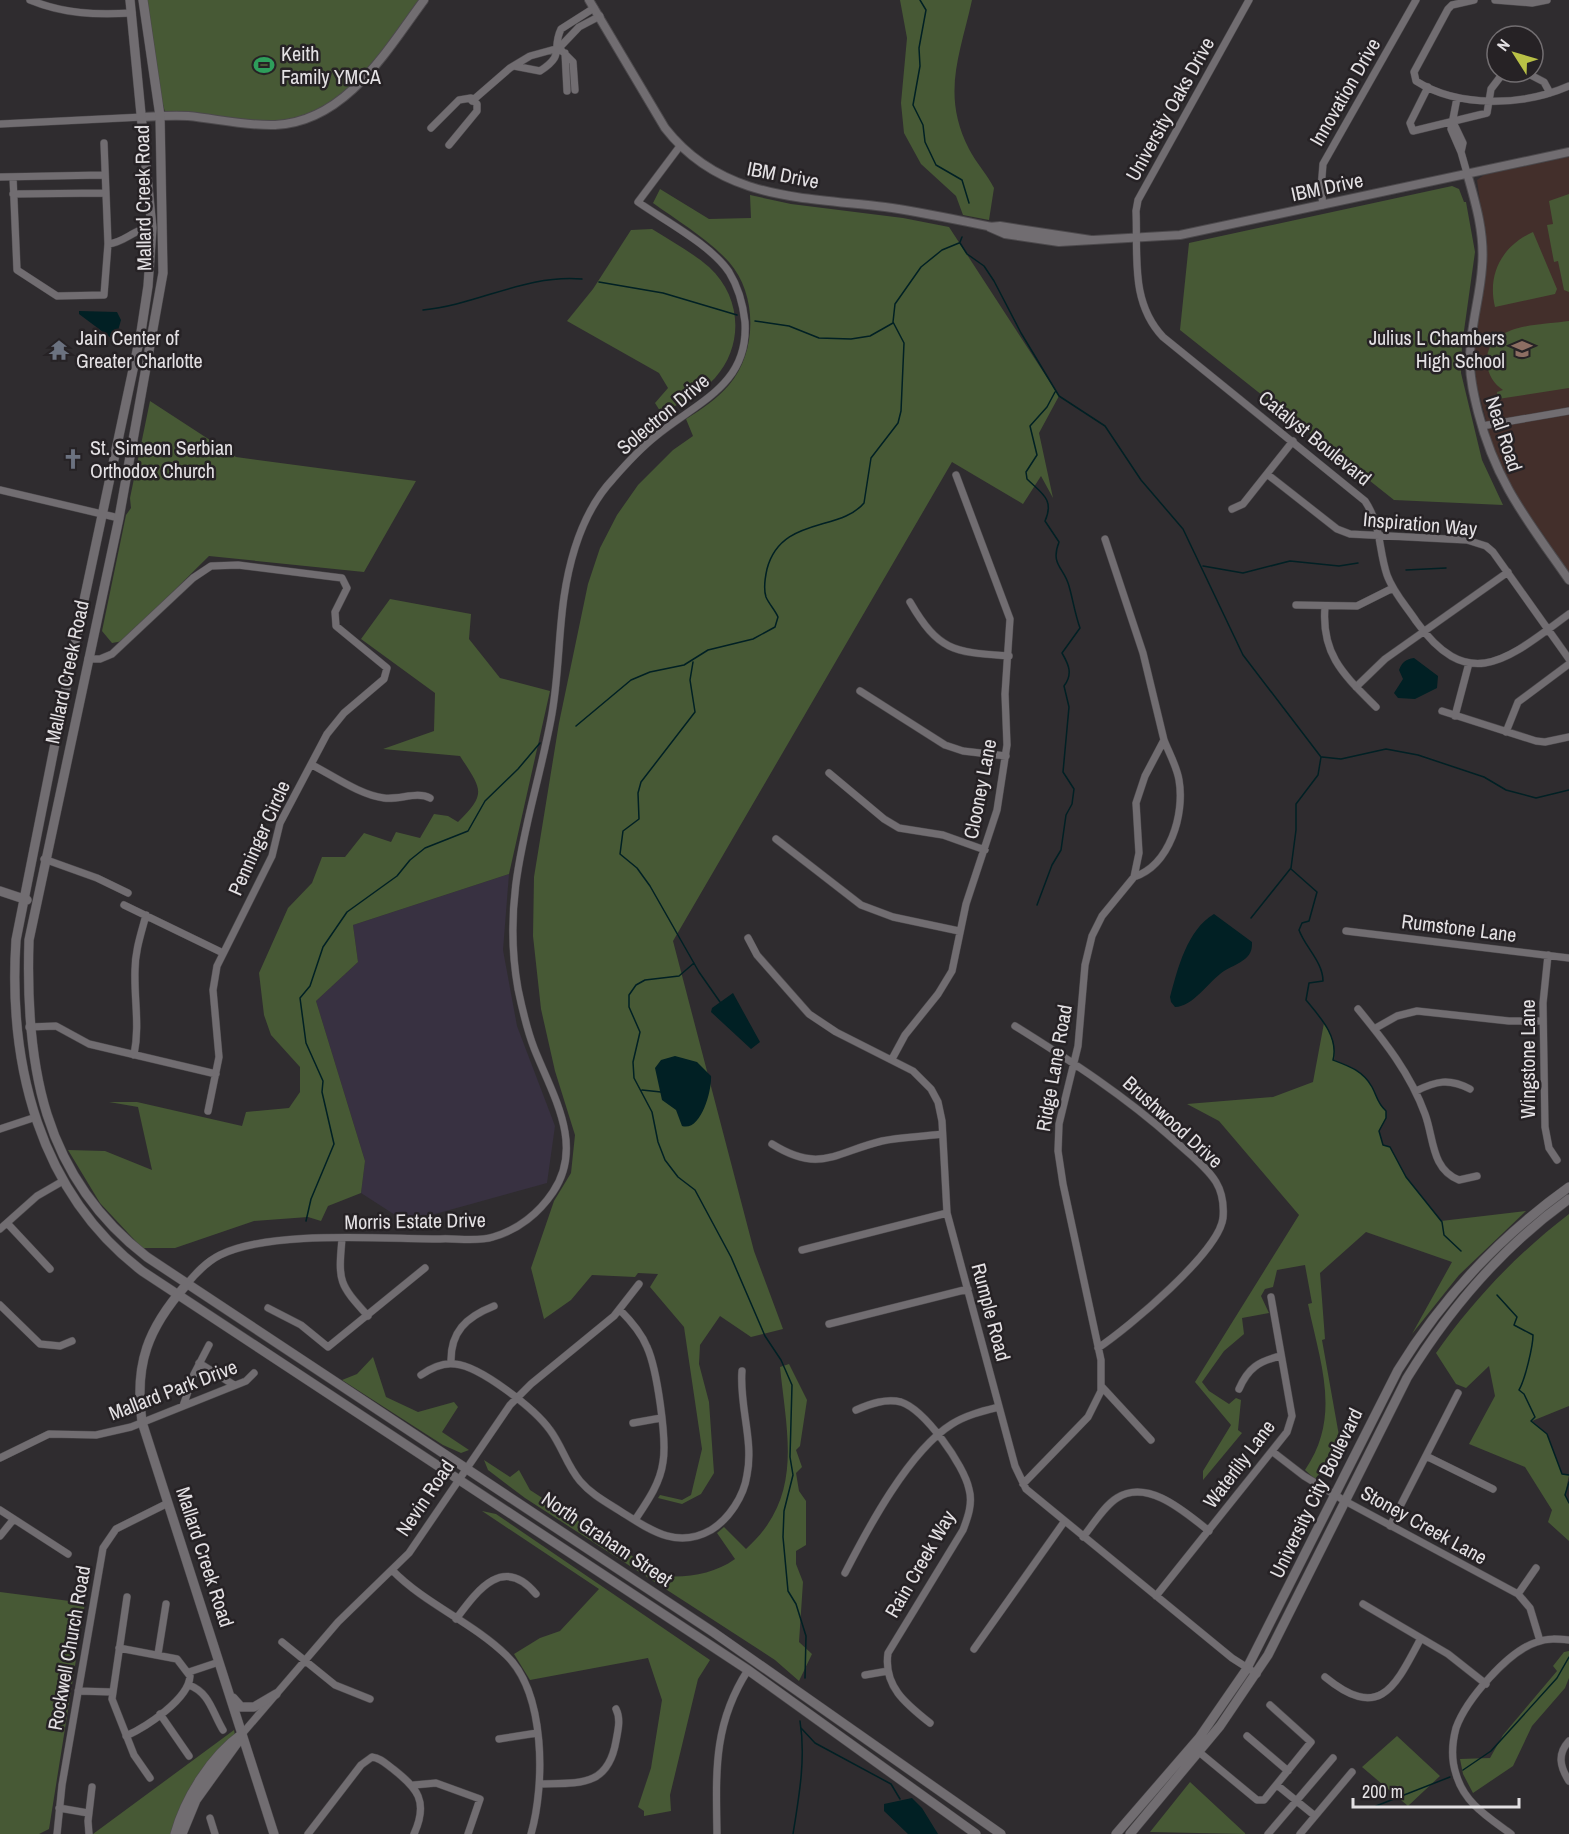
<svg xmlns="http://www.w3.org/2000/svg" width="1569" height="1834" viewBox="0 0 1569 1834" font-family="'Archivo Narrow',sans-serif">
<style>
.industrial{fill:#383141}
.education{fill:#432f2b}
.green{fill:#475935}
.water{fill:#012024}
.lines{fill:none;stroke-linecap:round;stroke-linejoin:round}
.stream{stroke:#012024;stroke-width:1.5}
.minor-casing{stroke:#4c494c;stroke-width:8}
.tertiary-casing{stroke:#4c494c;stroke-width:10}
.secondary-casing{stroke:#4c494c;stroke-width:10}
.minor{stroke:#716d71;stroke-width:7}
.tertiary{stroke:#716d71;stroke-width:8}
.secondary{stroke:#716d71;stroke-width:9}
.labels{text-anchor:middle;stroke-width:5;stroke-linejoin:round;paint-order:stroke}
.poi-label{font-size:20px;fill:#e4e1e4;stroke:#262225;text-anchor:start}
.street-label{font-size:20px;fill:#e4e1e4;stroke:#262225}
</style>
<rect width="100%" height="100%" fill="#2f2c2f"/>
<path class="industrial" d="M509,874L503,950L517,1026L555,1126L547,1183L406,1222L361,1193L365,1161L316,1001L358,962L353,925Z"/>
<path class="education" d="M1569,157V572L1513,491L1495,455L1476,382L1474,354L1487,252L1477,180L1484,175Z"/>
<path class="green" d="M147,0H421C382,51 345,116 275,122C245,124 196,115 165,112L158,86Z
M900,0H972C960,55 941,94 969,149C976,163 987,174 994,188L989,220L963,215L956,196L921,164L904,133L901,103L907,38Z
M1452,186L1459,189L1464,202H1466L1475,252L1462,345L1461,373L1482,460L1503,505L1394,500L1180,330L1189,243Z
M660,189L709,219L751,218L750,195L791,204L903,218L949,227L1059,396L1039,433L1053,498L1041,476L1023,504L952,462L673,941L754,1251L783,1329L751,1337L720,1316L700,1345L699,1364L709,1402L714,1473L701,1494L682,1504L658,1498L660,1495L682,1500L691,1495L702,1449L684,1327L650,1287L658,1274L638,1273L635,1277L592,1275L571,1300L544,1319L531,1268L554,1201L571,1173L575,1135L555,1071L541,1009L533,936L534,877L559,723L588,584L600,548L617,515L638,485L673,450L693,436L686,419C702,409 717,399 729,385C757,352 758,295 729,262C708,239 678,221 653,203Z
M1569,194V292L1564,290L1558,261L1554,262L1547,225L1553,224L1549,201Z
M652,229C671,241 693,253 709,267C742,297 744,346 715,378C701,393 679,403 662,414L655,403L668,388L659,373L567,321L593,289L631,230Z
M1533,232L1557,289L1555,294L1495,307C1487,274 1502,246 1533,232Z
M1569,321V388L1498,399L1497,392L1503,390C1494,384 1488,375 1487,363C1485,323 1542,325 1569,321Z
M150,401L236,457L416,481L364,572L209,556L123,641L112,643L102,631L126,515L131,508L130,498Z
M390,599L471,614L469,639L500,678L550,691L509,874L353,925L358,962L316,1001L365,1161L361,1193L328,1206L321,1221L308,1217L254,1221L175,1248H142L100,1203L68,1150L105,1151L152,1170L138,1107L109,1102H137L242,1126L246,1112L289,1108L300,1092V1067L271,1035L264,1015L259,973L288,908L312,883L322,857H345L364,833L391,842L396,832L420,838L434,814L448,816L458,822C488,793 481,789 460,756L383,749L434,731L435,693L361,639Z
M1324,1023C1331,1033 1336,1048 1334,1060C1349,1066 1363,1071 1372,1087C1377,1096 1377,1103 1386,1111V1118L1379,1131L1383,1145L1390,1147L1406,1177L1441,1221L1526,1211L1459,1275L1412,1334L1452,1262L1366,1232L1320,1273L1325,1339L1322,1340L1341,1447L1315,1479L1305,1470C1342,1416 1320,1363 1308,1304L1312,1303L1305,1265L1277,1270L1273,1287L1265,1289L1261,1296L1269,1313L1242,1318L1244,1334L1224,1351L1202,1382L1209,1391L1229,1404L1236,1398L1241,1400L1238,1430L1242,1433L1203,1480V1471L1231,1425L1195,1382L1299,1215L1219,1121L1187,1104L1273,1097L1313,1082Z
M1569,1214V1406L1532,1421L1547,1434L1562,1474L1569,1475L1565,1495L1569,1503V1541L1548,1522L1552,1510L1525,1467L1469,1444L1495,1396L1489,1366L1466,1388L1456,1384L1436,1353C1474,1299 1517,1254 1569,1214Z
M373,1357L386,1397L418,1412L454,1402L458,1407L442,1432L469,1450L461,1453L443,1445L342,1380L357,1374Z
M789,1364L807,1400L800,1446L796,1450L802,1467L796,1473L799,1491L806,1501V1545L796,1551V1564L803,1582L799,1642L812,1654L799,1681L775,1660L525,1498L488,1470L484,1460L510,1477L519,1470L530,1490L663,1576C688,1578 714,1574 735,1559L717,1533L724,1527L746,1549C804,1497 787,1436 780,1367Z
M482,1511L496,1514L710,1660L698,1679L670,1795L671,1811L644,1816V1811L638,1807L651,1768L662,1700L648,1658L530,1680L514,1654L540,1638L560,1631L599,1589Z
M0,1592L85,1603L49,1829L39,1834H0Z
M1569,1651V1678L1565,1688L1532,1726L1513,1766L1473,1793L1463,1774L1460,1759L1490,1758L1503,1735L1557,1671L1553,1666L1564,1652Z
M234,1730L235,1735L171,1834H93Z
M1397,1736L1440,1776L1408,1806L1362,1767Z
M1190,1782L1246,1834L1150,1832Z"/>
<path class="water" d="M79,311L117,312L121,320L115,341L79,314Z
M1414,658L1438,676L1437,688L1415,699L1398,698L1394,693L1403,679L1399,670C1402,662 1406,659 1414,658Z
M1214,914L1252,942C1252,947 1252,951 1248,956C1242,963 1232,966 1224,971C1209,981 1193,1007 1175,1007L1171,1002L1170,997C1178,968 1187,930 1214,914Z
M733,993L760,1042L751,1049L711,1012L712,1008Z
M675,1056L697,1062L711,1076C712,1090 701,1132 682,1126L676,1110L662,1100L655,1068L661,1060Z
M912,1798L922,1808L938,1834H908L884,1811V1804Z"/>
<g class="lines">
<path class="stream" d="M920,0L926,10L919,48L920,66L913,105L923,125L925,142L936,165L962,180L969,203
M960,242L962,237
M960,243L967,254L984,266L994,281L1021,333L1059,396L1105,426L1141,480L1183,529L1243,655L1321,757L1318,775L1296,804V830L1291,868L1251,918
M599,282L663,293L737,315
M423,310C477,305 526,274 582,279
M755,321L789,326L819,338L851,339L870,336L893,323
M1203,566L1243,573L1290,561L1339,566L1358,563
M1406,570L1446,568
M693,662L690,680L695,712L641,782L638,793L639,819L623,831L620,854L637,868L650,886L699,972L720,1002
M576,726L631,680L650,672L684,665L708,650L753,639L775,627L778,617C775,610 769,604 766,597C763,588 765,578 767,569C781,516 840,532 864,503L871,458L898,423L901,411L904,343L893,322L895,304L921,267L942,250L959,243
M1322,757L1341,759L1386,749L1418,755L1484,777L1506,790L1536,798L1569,790
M1291,869L1317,892L1309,921L1302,923L1299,930C1305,947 1323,962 1323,981L1309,983L1306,1000C1320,1017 1339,1037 1333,1060C1349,1066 1363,1071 1372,1087C1377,1096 1377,1103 1386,1111V1118L1379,1131L1383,1145L1390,1147L1406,1177L1442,1222L1444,1235L1461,1251
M1037,905L1052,865L1061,850L1066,815L1072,804L1074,789L1063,772L1069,707L1064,686C1073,674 1069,665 1062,653L1080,628C1075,614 1073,600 1069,586C1064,567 1050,565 1059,542L1045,521C1055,499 1041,493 1027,479L1026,472L1037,455L1030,426L1047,407L1055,392
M694,963L679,976L645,980L636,985L629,995V1007L640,1032L633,1062L634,1078L652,1112L658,1142L665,1160L678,1177L695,1190L731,1257L765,1336L781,1360L792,1385L790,1457L793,1475L784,1511L783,1537L788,1591L796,1604L806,1636L805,1678
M642,1090L661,1092
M306,1221L311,1199L334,1144L322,1092L323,1081L306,1043L300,998L310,986L323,947L347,912L397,876L410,860L425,848L468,831L485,801L518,769L540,743
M1497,1295L1517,1317L1514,1325L1533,1335C1533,1346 1525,1380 1519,1390L1524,1394L1535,1417L1531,1421L1547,1434L1562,1474L1569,1475
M1569,1482L1565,1495L1569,1503
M801,1728L815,1743L891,1784L900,1799
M1463,1770L1491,1751L1557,1678L1569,1657
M1376,1806L1450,1777
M793,1834C799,1797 806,1758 800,1721"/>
<g class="minor-casing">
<path id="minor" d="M30,0C64,14 96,15 132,13
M1249,0L1138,200L1136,211C1138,256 1130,302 1163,337L1365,501C1382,527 1378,548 1387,575C1393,592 1406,606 1416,621C1470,697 1511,656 1569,614
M1474,0L1452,5L1448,9L1414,72L1416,81C1458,108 1524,106 1569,86
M1495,0L1532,3L1547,0
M559,48L573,62L575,90
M565,53L567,91
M514,66L540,71C566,54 551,50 561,29L594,8
M1525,72L1544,82L1550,93
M1428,87L1410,123L1413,131L1487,113L1491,89L1504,72
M472,101L510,68L530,56L559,48L579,27L600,16
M1453,122L1463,143L1461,152L1451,129L1457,98
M0,124L143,117
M431,128L459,100L471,98L477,104V111L449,145
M1461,152L1467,173
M0,177L103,175
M13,177L17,270L57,296L104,295L108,244L104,143
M13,194L105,193
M1323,205L1321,189L1323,164L1416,0
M108,244C125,243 134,228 152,228
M1482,426L1569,411
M1267,474L1337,529L1350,534L1467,540L1486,546L1493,552L1569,659
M0,490L119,518
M1232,509L1243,504L1293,441
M1105,539L1143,653L1164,740
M910,602C939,652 954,652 1009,656
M1296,605L1357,606L1393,588
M1325,607C1321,655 1344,675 1376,707
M88,659H100L112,654L193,578L211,566L238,565L342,578L347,588L335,612L336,626L387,668L384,679L344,713L327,734L280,823L272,856L217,966L213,990L219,1057L208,1111
M1356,687L1385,659L1508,572
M860,691L945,745L963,751L1006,756
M1442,711L1536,741L1545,742L1569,737
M1455,716L1469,663
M1506,732L1518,702L1569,664
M312,765C334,776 360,795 384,798C400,800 417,791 430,798
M829,773L884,819L899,828L943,835L985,850
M776,839L861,905L893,917L959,931
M44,859L97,878L128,893
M124,905L223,953
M1346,931L1569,958
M748,938L757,955L809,1014L836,1032L913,1071L931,1089L938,1102L942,1121L947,1213L1015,1466L1026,1489L1232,1658L1257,1674
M1548,955L1543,1003L1545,1127L1549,1148L1557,1160
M1358,1009C1385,1042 1410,1073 1425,1114C1434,1138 1431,1169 1459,1180L1477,1176
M1015,1026C1071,1061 1125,1096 1174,1140C1188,1153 1206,1166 1216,1182C1222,1192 1224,1206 1223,1218C1219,1252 1128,1328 1098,1348
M29,1027L56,1026L89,1044L216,1074
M1374,1029L1397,1016L1417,1011L1509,1021H1543
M134,1055C140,1025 134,1000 135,970C135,951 141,934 146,915
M892,1059L905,1035L938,994L952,971L966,904L997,810L1007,745L1005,694L1010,619L956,475
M1416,1091C1436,1081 1449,1078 1470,1089
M0,1129L36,1117
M772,1144C820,1174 836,1152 882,1141C901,1137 921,1137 941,1134
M7,1223L50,1269
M0,1229L37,1196L63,1181
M342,1239C338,1282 339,1284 368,1316
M802,1250L947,1213
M186,1285C196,1273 206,1262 220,1255C271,1230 381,1239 440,1239C456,1238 478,1242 493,1237C518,1230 539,1213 553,1192C585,1145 552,1094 534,1048C527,1030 522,1008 518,989C500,889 533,814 551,719C559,678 558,638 564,597C570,556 584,510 613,479C626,464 641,448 656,436C697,402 749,385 745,322C743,304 739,288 729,272C711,245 665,221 638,202L680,146
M0,1305L40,1344L60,1346L72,1341
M268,1308L301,1325L328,1347L425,1268
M620,1310C631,1321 641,1332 647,1347C657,1369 667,1439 663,1462C660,1484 647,1502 635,1520
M829,1324L968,1289
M199,1363L234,1385
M451,1363C450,1332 466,1317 494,1306
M421,1375C431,1368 442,1362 455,1364C480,1366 535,1409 550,1430C562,1446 567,1466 580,1481C591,1494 606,1502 620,1511C649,1529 676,1550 711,1530C729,1519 744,1496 747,1475C754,1441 739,1405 742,1371
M1102,1387L1151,1440
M1239,1389C1248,1368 1259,1361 1281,1356
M183,1406L194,1374L209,1345
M856,1410C870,1404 886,1398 901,1402C925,1410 964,1465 969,1489C973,1503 968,1517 963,1530L888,1653C883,1686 906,1704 930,1723
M633,1423L661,1418
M1273,1452L1304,1476L1345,1501L1518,1594L1530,1608L1540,1641
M1426,1456L1493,1489
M0,1458L49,1434L96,1435L131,1427L246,1381L254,1373
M1023,1484L1088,1417L1101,1391V1360L1063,1184L1058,1151L1059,1124L1078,1046L1085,965L1092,936L1102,916L1134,877L1139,853L1136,803L1145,776L1164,740C1169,753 1177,767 1179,780C1185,814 1170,865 1134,877
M0,1510L68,1554
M1390,1526L1458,1393
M0,1536L13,1520
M1083,1537C1093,1525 1104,1506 1117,1498C1148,1478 1186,1513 1209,1531
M392,1570C425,1604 472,1622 506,1655C546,1693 545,1785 531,1834
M845,1573C868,1528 909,1451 952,1424C966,1415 983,1411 999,1407
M1518,1594L1536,1568
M1156,1596L1287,1432L1292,1416L1271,1297
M127,1597L112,1699L134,1755L150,1778
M1363,1604L1448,1654L1486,1684
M456,1619C477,1591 503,1554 536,1594
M282,1642L335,1685L370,1699
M119,1648L177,1659L190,1676C189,1699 146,1727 126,1736
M974,1649L1064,1522
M158,1654L166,1604
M189,1672L219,1662
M865,1675L888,1671
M1325,1677C1380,1722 1395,1687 1421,1638
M189,1685C210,1693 212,1712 223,1730
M78,1691L112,1692
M160,1714L189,1756
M242,1734L338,1622L409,1553L510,1405L531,1384L614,1316L639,1284
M1247,1736L1288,1771
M499,1739L537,1733
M1569,1741C1557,1754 1560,1767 1569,1781
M1199,1752L1257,1800H1264L1311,1742L1270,1705
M541,1784C580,1783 608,1787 616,1741C618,1730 621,1719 616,1709
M414,1785L436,1783L480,1799L468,1834
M1277,1785L1315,1816
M59,1808L88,1813
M210,1818L215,1834
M57,1834L62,1785L103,1548L116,1529L168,1503
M89,1834L88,1821L92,1787
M308,1834L361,1765L372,1757C381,1758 386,1764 393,1769C417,1788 429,1801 414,1834
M717,1834C716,1772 713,1724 748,1670
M1268,1834L1333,1758
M1300,1834L1352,1772
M1511,1834C1488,1817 1464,1803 1456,1774C1451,1759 1452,1743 1456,1728C1466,1700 1508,1651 1537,1642C1547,1638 1558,1639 1569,1640"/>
</g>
<g class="tertiary-casing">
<path id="tertiary" d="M589,0L665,128C721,200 802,197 885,207C921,212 957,220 993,227
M143,117C158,116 173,115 188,116C217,119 246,126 275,125C346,122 387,50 424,0
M1467,173C1476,204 1485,235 1482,267C1480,299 1469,330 1470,363C1470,380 1474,396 1478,412C1496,483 1528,521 1569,580
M1091,240L1000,226L989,227L1005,234L1059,242L1180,235L1569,152"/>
</g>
<g class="secondary-casing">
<path id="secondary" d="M130,0L152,228L148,286L141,332L76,638L16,940C8,1064 39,1192 142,1271L748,1670L976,1834
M143,0L160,116L163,273L119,518L29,940C25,1064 42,1176 147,1257L713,1632L1001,1834
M0,891L27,900
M186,1285C148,1328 134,1364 142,1422L274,1834
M233,1698L241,1707H254L276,1694
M175,1834C185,1798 211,1756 242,1734
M182,1834L196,1800L240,1739
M1116,1834L1199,1738L1246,1670L1398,1370C1443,1297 1499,1237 1569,1187
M1130,1834L1220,1726L1268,1655L1407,1378C1450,1308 1502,1247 1569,1199"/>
</g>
<use href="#minor" class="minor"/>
<use href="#tertiary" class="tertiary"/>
<use href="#secondary" class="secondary"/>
</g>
<defs>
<g id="stadium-bare" transform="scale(1.62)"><path d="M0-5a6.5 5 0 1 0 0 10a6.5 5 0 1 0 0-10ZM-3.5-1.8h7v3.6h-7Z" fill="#2e9e5b" stroke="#262225" stroke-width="2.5" paint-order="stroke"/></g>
<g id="school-bare" transform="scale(1.62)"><path d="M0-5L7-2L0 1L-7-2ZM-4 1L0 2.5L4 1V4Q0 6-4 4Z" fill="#8d6e63" stroke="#262225" stroke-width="2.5" paint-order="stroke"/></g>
<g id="temple-bare" transform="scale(1.62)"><path d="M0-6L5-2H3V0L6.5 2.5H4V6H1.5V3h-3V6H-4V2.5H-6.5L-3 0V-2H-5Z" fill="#6b7280" stroke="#262225" stroke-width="2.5" paint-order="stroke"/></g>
<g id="church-bare" transform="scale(1.62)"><path d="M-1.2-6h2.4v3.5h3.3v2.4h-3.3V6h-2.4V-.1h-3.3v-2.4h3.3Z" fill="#6b7280" stroke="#262225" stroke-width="2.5" paint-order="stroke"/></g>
</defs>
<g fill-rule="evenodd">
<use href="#stadium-bare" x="264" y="65"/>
<use href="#school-bare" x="1522" y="349"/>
<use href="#temple-bare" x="59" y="350"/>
<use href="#church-bare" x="73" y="459"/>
</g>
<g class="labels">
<g class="poi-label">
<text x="281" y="61">Keith<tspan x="281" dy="23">Family YMCA</tspan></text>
<text x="76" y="345">Jain Center of<tspan x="76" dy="23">Greater Charlotte</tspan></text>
<text x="1505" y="345" text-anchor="end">Julius L Chambers<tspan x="1505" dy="23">High School</tspan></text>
<text x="90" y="455">St. Simeon Serbian<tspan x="90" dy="23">Orthodox Church</tspan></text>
</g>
<g class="street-label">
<text transform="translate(1345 92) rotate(-60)" y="7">Innovation Drive</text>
<text transform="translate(1170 109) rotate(-61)" y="7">University Oaks Drive</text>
<text transform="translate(783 175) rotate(11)" y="7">IBM Drive</text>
<text transform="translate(1327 187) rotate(-12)" y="7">IBM Drive</text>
<text transform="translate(143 198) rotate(-91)" y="7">Mallard Creek Road</text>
<text transform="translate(663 414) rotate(-40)" y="7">Solectron Drive</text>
<text transform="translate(1504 434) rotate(72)" y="7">Neal Road</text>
<text transform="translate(1315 438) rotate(39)" y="7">Catalyst Boulevard</text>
<text transform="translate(1420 524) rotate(5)" y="7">Inspiration Way</text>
<text transform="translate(67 672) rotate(-78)" y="7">Mallard Creek Road</text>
<text transform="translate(980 789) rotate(-79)" y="7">Clooney Lane</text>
<text transform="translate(259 838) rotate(-66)" y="7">Penninger Circle</text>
<text transform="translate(1459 928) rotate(7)" y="7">Rumstone Lane</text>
<text transform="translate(1528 1059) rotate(-90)" y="7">Wingstone Lane</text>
<text transform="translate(1054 1068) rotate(-80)" y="7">Ridge Lane Road</text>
<text transform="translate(1173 1122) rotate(42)" y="7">Brushwood Drive</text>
<text transform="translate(415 1221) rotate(-1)" y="7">Morris Estate Drive</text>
<text transform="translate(991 1312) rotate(75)" y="7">Rumple Road</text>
<text transform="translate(173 1390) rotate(-21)" y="7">Mallard Park Drive</text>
<text transform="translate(1239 1464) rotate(-53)" y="7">Waterlily Lane</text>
<text transform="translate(1316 1493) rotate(-64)" y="7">University City Boulevard</text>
<text transform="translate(425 1498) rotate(-56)" y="7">Nevin Road</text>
<text transform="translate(1424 1525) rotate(29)" y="7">Stoney Creek Lane</text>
<text transform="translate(607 1539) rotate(34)" y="7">North Graham Street</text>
<text transform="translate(205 1557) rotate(72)" y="7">Mallard Creek Road</text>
<text transform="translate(920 1564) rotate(-60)" y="7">Rain Creek Way</text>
<text transform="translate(69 1648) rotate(-80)" y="7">Rockwell Church Road</text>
</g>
</g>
<g transform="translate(1515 54) rotate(307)"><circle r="28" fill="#262225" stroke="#726e71" stroke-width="1.5"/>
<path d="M0-4.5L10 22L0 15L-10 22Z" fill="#b9c146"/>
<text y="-9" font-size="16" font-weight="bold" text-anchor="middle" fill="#e4e1e4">N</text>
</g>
<path d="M1353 1798v9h166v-9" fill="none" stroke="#e4e1e4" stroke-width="3"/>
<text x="1362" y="1798" font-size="18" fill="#e4e1e4" stroke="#262225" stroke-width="4.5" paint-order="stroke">200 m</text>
</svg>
